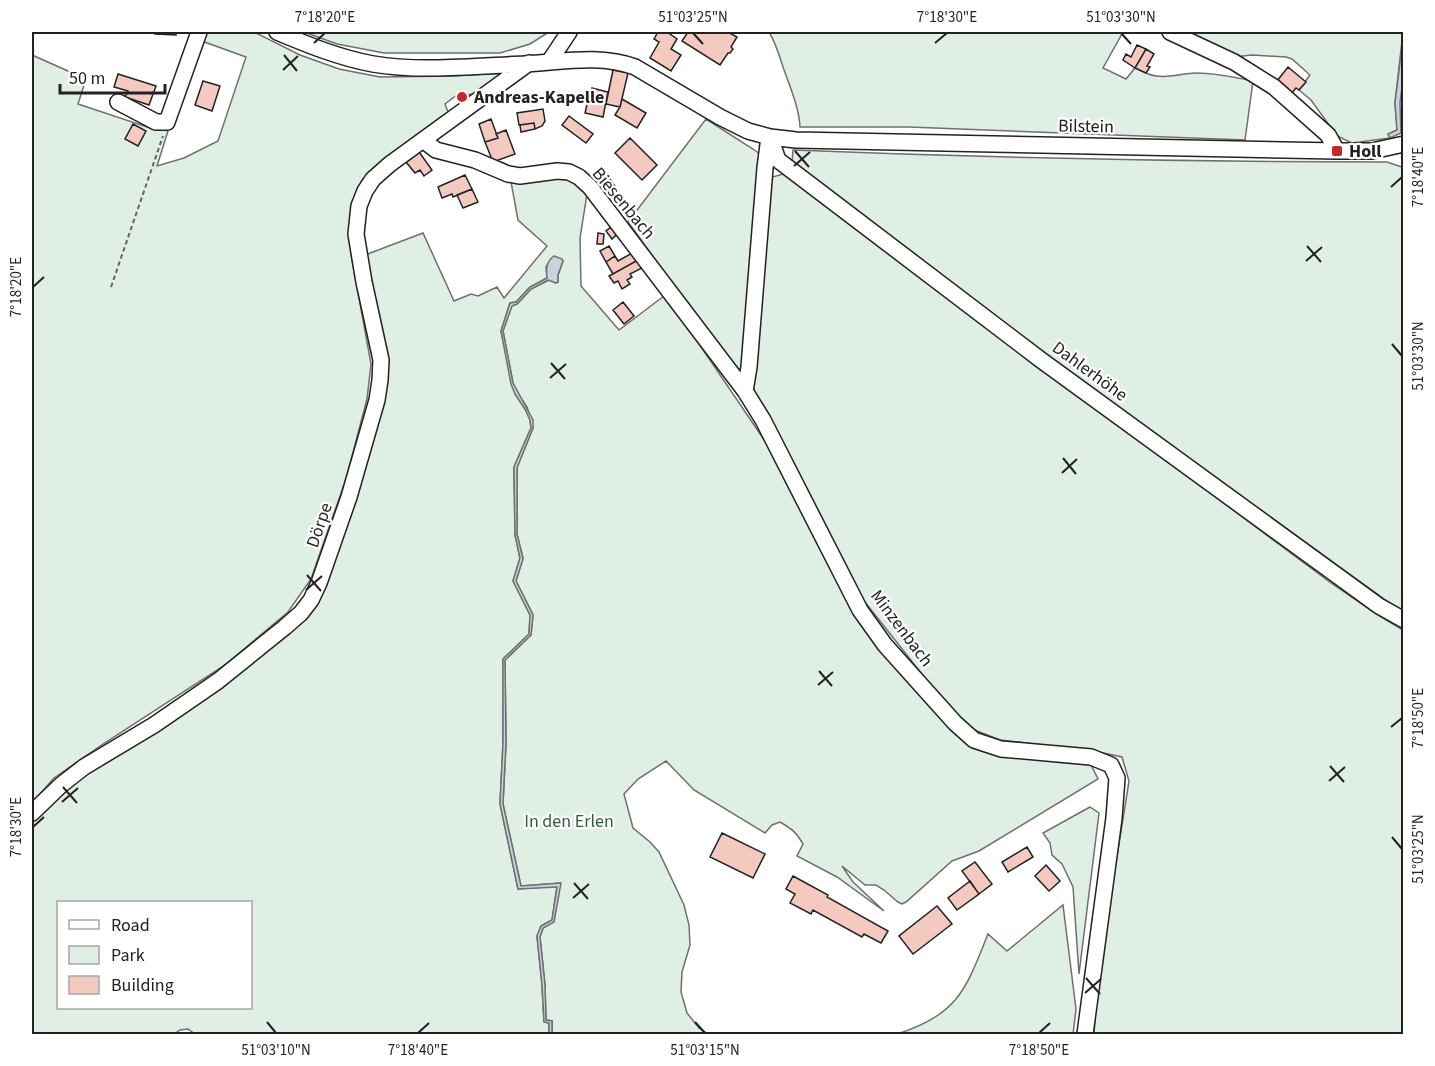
<svg xmlns="http://www.w3.org/2000/svg" width="1435" height="1066" viewBox="0 0 1435 1066" font-family="'Source Sans 3',sans-serif">
<style>
.green{fill:#e0efe3;stroke:#6f6f6f;stroke-width:1.5;fill-rule:evenodd}
.water{fill:#c7d3dd;stroke:#6f6f6f;stroke-width:1.5}
.building{fill:#f3c9c0;stroke:#222;stroke-width:1.5}
.lines{fill:none;stroke-linecap:round;stroke-linejoin:round}
.minor-casing{stroke:#222;stroke-width:18}
.path{stroke:#646464;stroke-width:2;stroke-dasharray:4.5 3;stroke-linecap:butt}
.minor{stroke:#fff;stroke-width:15}
.ticks{fill:none;stroke:#222;stroke-width:2}
.poi-dot{fill:#c62828;stroke:#fff;stroke-width:2}
.labels{text-anchor:middle;stroke-width:4.5;stroke-linejoin:round;paint-order:stroke}
.poi-label{font-size:18px;font-weight:bold;fill:#222;stroke:#fff;text-anchor:start}
.street-label{font-size:18px;fill:#222;stroke:#fff}
.park-label{font-size:18px;fill:#2f5e38;stroke:#fff}
.neatline{fill:none;stroke:#222;stroke-width:2}
.ticks-label{font-size:15px;text-anchor:middle;fill:#222}
</style>
<rect width="100%" height="100%" fill="#fff"/>
<path class="green" d="M204,32H254L300,55L339,69L380,77L450,76L505,73L473,97L471,94L464,96L461,92L445,104L448,112L399,148L362,180L353,203L349,228L351,254L371,364L367,399L346,479L311,579L288,612L225,665L103,744L54,778L32,803V55L86,79L78,104L156,130L158,128L168,131L157,166L184,158L218,141L246,57L199,40Z
M304,32H549L530,44L500,53H384L337,44Z
M769,32H1123L1103,68L1126,79L1135,68C1142,71 1150,76 1157,76C1170,78 1183,73 1196,73C1215,73 1234,77 1253,81L1245,140L909,127H800C799,107 790,87 783,67C779,55 776,43 769,32Z
M1180,32H1403L1395,103L1397,130L1388,134L1390,138L1352,143L1337,136L1311,100L1299,90L1310,75L1292,59L1286,57L1252,55L1234,57Z
M706,119L753,149L761,155L742,367L737,373L628,222Z
M793,150C991,158 1189,162 1387,162L1402,167L1404,188L1403,611L1387,601L1044,354L792,162Z
M783,174L1331,583L1378,615L1403,630V1034H1094L1098,976L1129,781L1122,757L1094,751L1000,740L972,729L944,702L857,592L759,407L753,386L769,178Z
M544,177L570,179L587,194L580,238L581,286L619,330L664,296L695,338L769,447L854,612L935,710L972,748L995,755L1091,765L1098,779L979,851L952,861L906,902L902,904L898,902L884,890L876,885H865L842,866L853,882L884,911L837,877L797,856L803,844C796,832 792,829 780,822L772,825L765,833L694,790L666,761L638,779L624,794L633,828L650,842L659,852L684,905L689,925L690,945L682,972L681,992L687,1013L699,1028L708,1034H552V1021L546,1020L545,985L540,937L543,928L554,921L560,883L521,886L503,804L506,743L505,660L531,635L533,615L516,581L523,558L517,534V467L533,428L527,407L517,392L513,383L503,331L512,305L517,304L531,289L549,280L556,283L558,282V275L563,261L551,259L546,267L547,278L530,287L516,302L510,303L501,331L515,394L525,409L530,420L531,428L514,467L515,535L520,558L513,581L530,615L529,634L503,659V743L500,804L518,889L557,886L552,920L541,926L537,936L542,985L544,1022L549,1023V1034H195L188,1029L180,1030L174,1034H32V823L62,790L299,623L386,386L365,255L423,233L454,301L471,294L478,296L497,287L504,298L547,246L518,220L511,182ZM58,902H250V1008H58Z
M1090,807L1099,813L1079,974L1073,887L1062,864L1052,855L1050,843L1043,833Z
M1063,905L1076,1009L1073,1034H897C958,1015 966,989 988,934L1007,951Z"/>
<path class="water" d="M1403,38L1404,72L1400,103L1401,133L1390,138L1388,134L1397,130L1395,103Z
M554,256L562,259L563,261L558,275V282L556,283L548,280L531,289L517,304L512,306L503,331L513,383L533,420V428L517,468V534L523,559L516,581L533,615L531,635L505,660L506,743L503,804L521,886L561,883L554,922L543,928L540,937L545,985L546,1020L552,1021V1034H549V1023L544,1022L542,985L537,936L541,926L552,920L557,887L518,889L500,804L503,743V659L529,634L530,615L513,581L520,558L515,535L514,467L531,428L530,420L525,409L515,394L511,384L501,331L510,303L516,302L530,287L547,278C546,269 546,262 554,256Z"/>
<path class="building" d="M155,32H176V35L155,34Z
M658,32H667L677,39L671,49L681,55L671,71L650,58L659,42L654,39Z
M688,32H728L737,37L731,47L733,49L730,53H728L720,65L682,41Z
M1137,45L1146,49L1135,68L1123,60L1126,54L1131,57Z
M1146,49L1154,54L1147,66L1150,67L1146,73L1135,68Z
M1288,67L1306,82L1299,90L1296,88L1292,93L1277,81Z
M613,70L628,73L620,107L606,104Z
M118,74L156,86L149,105L125,97L128,91L114,87Z
M203,81L220,86L212,111L195,105Z
M592,88L608,92L603,117L585,113L588,100H590Z
M622,99L646,113L637,128L615,115L620,107Z
M543,109L545,121L542,126L535,129L534,123L519,125L517,113Z
M569,116L593,134L586,143L562,125Z
M491,119L498,138L485,142L479,124Z
M534,123L535,129L521,132L520,125Z
M133,124L146,131L138,146L125,139Z
M506,130L515,154L493,162L485,142L498,138L496,134Z
M630,138L657,165L642,180L615,153Z
M417,149L432,170L424,176L420,170L415,173L406,162L411,158L409,155Z
M604,171L617,189L608,195L595,177Z
M465,175L472,189L453,197L452,194L442,198L438,187Z
M472,189L478,202L463,208L457,195Z
M611,227L617,234L612,239L606,231Z
M598,233L604,234L603,244H597Z
M609,246L615,256L606,262L600,251Z
M634,252L638,260L613,274L606,262L615,256L618,261Z
M638,260L642,268L630,274L632,277L627,280L630,284L622,289L618,281L614,283L609,276Z
M623,302L634,316L624,324L613,310Z
M722,833L765,854L753,878L710,857Z
M1027,847L1033,857L1008,872L1002,862Z
M975,862L992,884L979,894L962,871Z
M1046,865L1060,881L1049,891L1035,876Z
M793,876L828,895L827,897L888,931L881,943L864,934L862,937L813,910L811,914L790,903L795,894L786,889Z
M970,881L979,894L957,910L948,898Z
M937,906L952,924L913,954L899,936Z"/>
<g class="lines">
<g class="minor-casing">
<path id="minor" d="M277,32C308,45 340,58 373,64C419,72 478,66 525,64C562,62 600,54 635,67L720,117L748,131L770,137L796,140L1337,151H1372L1404,144
M1170,32L1234,62L1274,87L1328,135L1337,151
M549,62L569,32
M118,102L156,122H167L199,32
M770,137L778,160L1041,360L1379,606L1404,620
M423,140L436,150L475,160L508,174L520,176L557,171L569,172L579,177L590,187L745,391L763,420L860,610L885,645L955,723L974,740L1001,749L1091,757L1111,765L1117,778L1114,818L1085,1034
M745,391L749,367L765,168L769,137
M32,813L61,785L84,767L154,725L218,681L285,627L301,613L311,600L319,583L349,497L377,400L380,380L381,360L364,282L356,234L359,206L365,191L373,179L390,164L529,63"/>
</g>
<path class="path" d="M111,287L163,136"/>
<use href="#minor" class="minor"/>
</g>
<path class="ticks" d="M693,33L703,44M1121,33L1131,44M314,43L325,33M935,43L947,33M284,55L297,71M283,70L298,56M795,151L809,167M794,166L810,152M1391,187L1402,177M1307,246L1321,262M1306,261L1322,247M33,287L44,277M1392,344L1402,356M551,363L565,379M550,378L566,364M1063,458L1076,474M1062,473L1077,459M307,575L321,591M306,590L322,576M819,671L832,686M818,685L833,672M1391,727L1402,718M1330,766L1344,782M1329,781L1345,767M63,787L77,803M62,802L78,788M33,827L44,817M1392,837L1402,849M574,883L588,899M573,898L589,884M1086,978L1100,994M1085,993L1101,979M267,1022L276,1033M695,1022L705,1033M418,1033L429,1023M1039,1033L1050,1023"/>
<g class="poi-dot">
<circle cx="462" cy="97" r="6"/>
<rect x="1331" y="145" width="12" height="12" rx="3"/>
</g>
<g class="labels">
<g class="poi-label">
<text x="474" y="103">Andreas-Kapelle</text>
<text x="1349" y="157">Holl</text>
</g>
<g class="street-label">
<text transform="translate(1086 126) rotate(1)" y="6">Bilstein</text>
<text transform="translate(624 203) rotate(50)" y="6">Biesenbach</text>
<text transform="translate(1090 371) rotate(36)" y="6">Dahlerhöhe</text>
<text transform="translate(319 525) rotate(-71)" y="6">Dörpe</text>
<text transform="translate(902 628) rotate(53)" y="6">Minzenbach</text>
</g>
<g class="park-label">
<text x="569" y="827">In den Erlen</text>
</g>
</g>
<rect width="1435" height="1066" fill="none" stroke="#ffffff" stroke-width="66"/>
<rect x="57" y="901" width="195" height="108" fill="#ffffff" stroke="#a7a7a7" stroke-width="1.5"/>
<rect x="69" y="920" width="30" height="9" fill="#ffffff" stroke="#a7a7a7" stroke-width="1.5"/>
<text x="111" y="931" font-size="18" fill="#222222">Road</text>
<rect x="69" y="946" width="30" height="18" fill="#e0efe3" stroke="#a7a7a7" stroke-width="1.5"/>
<text x="111" y="961" font-size="18" fill="#222222">Park</text>
<rect x="69" y="976" width="30" height="18" fill="#f3c9c0" stroke="#a7a7a7" stroke-width="1.5"/>
<text x="111" y="991" font-size="18" fill="#222222">Building</text>
<path d="M60 84v9h105v-9" fill="none" stroke="#222222" stroke-width="3"/>
<text x="69" y="84" font-size="18" fill="#222222" stroke="#ffffff" stroke-width="4.5" paint-order="stroke">50 m</text>
<rect x="33" y="33" width="1369" height="1000" class="neatline"/>
<g class="ticks-label">
<text x="325" y="22">7°18'20"E</text>
<text x="693" y="22">51°03'25"N</text>
<text x="947" y="22">7°18'30"E</text>
<text x="1121" y="22">51°03'30"N</text>
<text transform="translate(1418 177) rotate(-90)" y="5">7°18'40"E</text>
<text transform="translate(16 287) rotate(-90)" y="5">7°18'20"E</text>
<text transform="translate(1418 356) rotate(-90)" y="5">51°03'30"N</text>
<text transform="translate(1418 718) rotate(-90)" y="5">7°18'50"E</text>
<text transform="translate(16 827) rotate(-90)" y="5">7°18'30"E</text>
<text transform="translate(1418 849) rotate(-90)" y="5">51°03'25"N</text>
<text x="276" y="1055">51°03'10"N</text>
<text x="418" y="1055">7°18'40"E</text>
<text x="705" y="1055">51°03'15"N</text>
<text x="1039" y="1055">7°18'50"E</text>
</g>
</svg>
